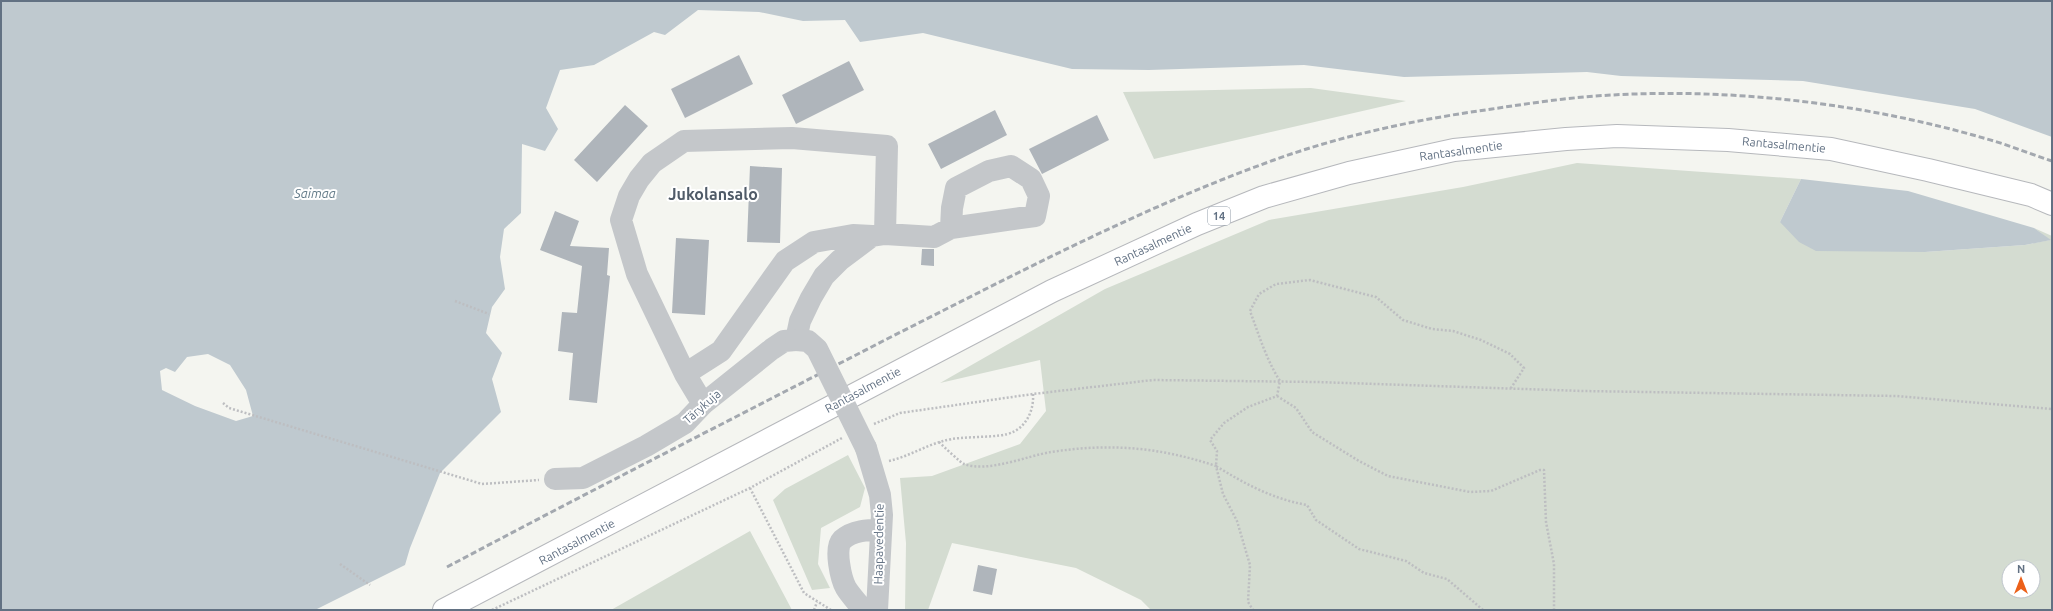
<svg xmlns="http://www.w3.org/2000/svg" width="2053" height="611" viewBox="0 0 2053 611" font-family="Ubuntu,sans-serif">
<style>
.green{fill:#d4dcd1;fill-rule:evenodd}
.water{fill:#bfc9cf;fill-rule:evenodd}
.building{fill:#afb5bb}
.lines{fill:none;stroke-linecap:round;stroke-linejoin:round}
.highway-casing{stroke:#b6b8bc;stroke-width:24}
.path{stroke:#bdbec1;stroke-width:2.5;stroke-dasharray:2 2;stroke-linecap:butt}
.minor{stroke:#c4c7ca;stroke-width:22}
.highway{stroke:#fff;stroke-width:22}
.rail{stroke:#a3a8af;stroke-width:3;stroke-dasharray:6 3;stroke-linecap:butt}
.minor-bridge{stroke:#c4c7ca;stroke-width:22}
.labels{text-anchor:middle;stroke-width:4;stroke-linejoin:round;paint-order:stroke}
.shield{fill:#fff;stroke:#919ca8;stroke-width:1}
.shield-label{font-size:11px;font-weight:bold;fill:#627183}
.street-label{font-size:12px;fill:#627183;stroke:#fff}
.water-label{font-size:13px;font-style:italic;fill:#627a88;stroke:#fff}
.district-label{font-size:16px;font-weight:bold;fill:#505b68;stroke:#fff}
</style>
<rect width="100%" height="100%" fill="#f4f5f0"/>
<path class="green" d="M1311,88L1406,101L1154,159L1123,92Z
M1577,163L1801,179L1780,222L1925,252L2025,245L2050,240L2034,228L2052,236V610H1151L1141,600L1076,568L952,543L928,610L905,609L906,543L900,478L932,476L1020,444L1046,411L1040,360L940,383L1105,289L1269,220L1463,187ZM2009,567H2033V591H2009Z
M848,455L865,488L860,507L821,528L818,564L830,588L812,590L773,500L785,489Z
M750,531L792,610H611Z"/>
<path class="water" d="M1,1H2052V137L1975,109L1803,81L1621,76L1587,72L1404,77L1304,65L1149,70L1072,69L923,33L860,42L845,20L803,21L759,12L698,10L665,35L654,32L594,65L560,70L546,108L558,129L545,151L522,144L521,213L504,229L500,257L505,289L492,307L486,333L502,353L492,379L501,412L440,473L410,548L405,565L315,610H1ZM208,354L230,365L246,390L253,416L236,421L195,406L162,390L160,371L166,368L175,372L187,357Z
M1801,179L1908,191L2034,228L2051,240L2025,245L1925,252L1816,251L1799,242L1780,222Z"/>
<path class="building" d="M739,55L753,84L685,118L671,89Z
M849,61L864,90L796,124L782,95Z
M625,105L648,126L597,182L574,160Z
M995,110L1007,135L941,169L928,144Z
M1097,115L1109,140L1042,174L1029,149Z
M750,166L782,168L780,243L747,242Z
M555,211L579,221L570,246L609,248L607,275L610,276L597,403L569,400L573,353L558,351L562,312L577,313L582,266L540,250Z
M676,238L709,240L705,315L672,313Z
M922,249H934V266L921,265Z
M978,565L997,569L992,595L973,591Z"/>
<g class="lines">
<g class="highway-casing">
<path id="highway" d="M444,610L1052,291L1197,224L1264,197L1349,173L1454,150L1566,139L1617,136L1728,140L1831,149L1928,170L2031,195L2052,204"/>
</g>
<path class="path" d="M455,301L489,314
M1277,396L1296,408L1312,432L1359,461L1388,476L1470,492L1491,491L1540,470H1544L1546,522L1554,564V610
M223,403L229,408L482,484L539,480
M874,424L900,413L1033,394L1153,380L1317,382L1583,391L1896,396L2052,409
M939,442C944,447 960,462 964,464C987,473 1027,456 1051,452C1110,443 1159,447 1216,466L1223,494L1237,521L1250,565L1248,602L1253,610
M889,461C907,457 925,446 943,441C962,435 1000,439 1013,432C1028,425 1034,408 1033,394
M750,488L804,593L831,610
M340,564L370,585
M492,610L750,488L842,438
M814,610L817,602
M1483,610L1447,579L1424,573L1406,561L1359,549L1316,520L1307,505C1273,499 1245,484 1216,466L1217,451L1210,440L1224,423L1248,407L1277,396L1280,381C1266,359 1259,335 1250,311L1259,294L1276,284L1310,280L1376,297L1403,320L1432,329L1453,331L1481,340L1510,354L1524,368L1511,388"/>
<path class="minor" d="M685,374L721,351L785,261L814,242L853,235L872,236
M703,404L685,374L637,274L621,220L629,196L639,179L652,163L684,141L792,138L887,146L885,234
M866,448L880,495L882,515L877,610
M555,479L583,478L646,446L685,423L703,404L772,349L784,341L796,340L800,321L811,298L824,276L840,260L872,236L885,234L934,237L951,228L1035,216L1039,196L1031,179L1011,166L989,171L956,188L952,208L951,228
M863,610C858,603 851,596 846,588C841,579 834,548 842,540C853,530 868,530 881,530"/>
<use href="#highway" class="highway"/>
<path class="rail" d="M447,567C592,490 738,416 883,341C1012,276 1138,209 1274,160C1343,135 1419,119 1492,109C1531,103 1572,97 1612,95C1736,88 1867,104 1987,139C2009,145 2030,154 2052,161"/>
<path class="minor-bridge" d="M796,340L808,341L817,349L866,448"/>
</g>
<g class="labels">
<rect class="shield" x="1208" y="207" width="22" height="18" rx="3"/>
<g class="shield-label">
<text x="1219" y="220">14</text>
</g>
<g class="street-label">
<text transform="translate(1784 145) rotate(5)" y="4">Rantasalmentie</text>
<text transform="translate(1461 151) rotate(-8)" y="4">Rantasalmentie</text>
<text transform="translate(1153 245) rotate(-25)" y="4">Rantasalmentie</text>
<text transform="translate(863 390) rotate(-28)" y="4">Rantasalmentie</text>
<text transform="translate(702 407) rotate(-41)" y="4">Tärykuja</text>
<text transform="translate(577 542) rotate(-28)" y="4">Rantasalmentie</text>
<text transform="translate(879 544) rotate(-89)" y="4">Haapavedentie</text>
</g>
<g class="water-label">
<text x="315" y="198">Saimaa</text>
</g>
<g class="district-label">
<text x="713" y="200">Jukolansalo</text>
</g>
</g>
<rect width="2053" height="611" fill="none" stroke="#627183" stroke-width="4"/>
<g transform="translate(2021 579)"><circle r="19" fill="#ffffff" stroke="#c0c6cd"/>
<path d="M0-3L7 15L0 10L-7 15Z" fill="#ec6019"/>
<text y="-6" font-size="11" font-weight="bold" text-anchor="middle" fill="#627183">N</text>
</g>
</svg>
